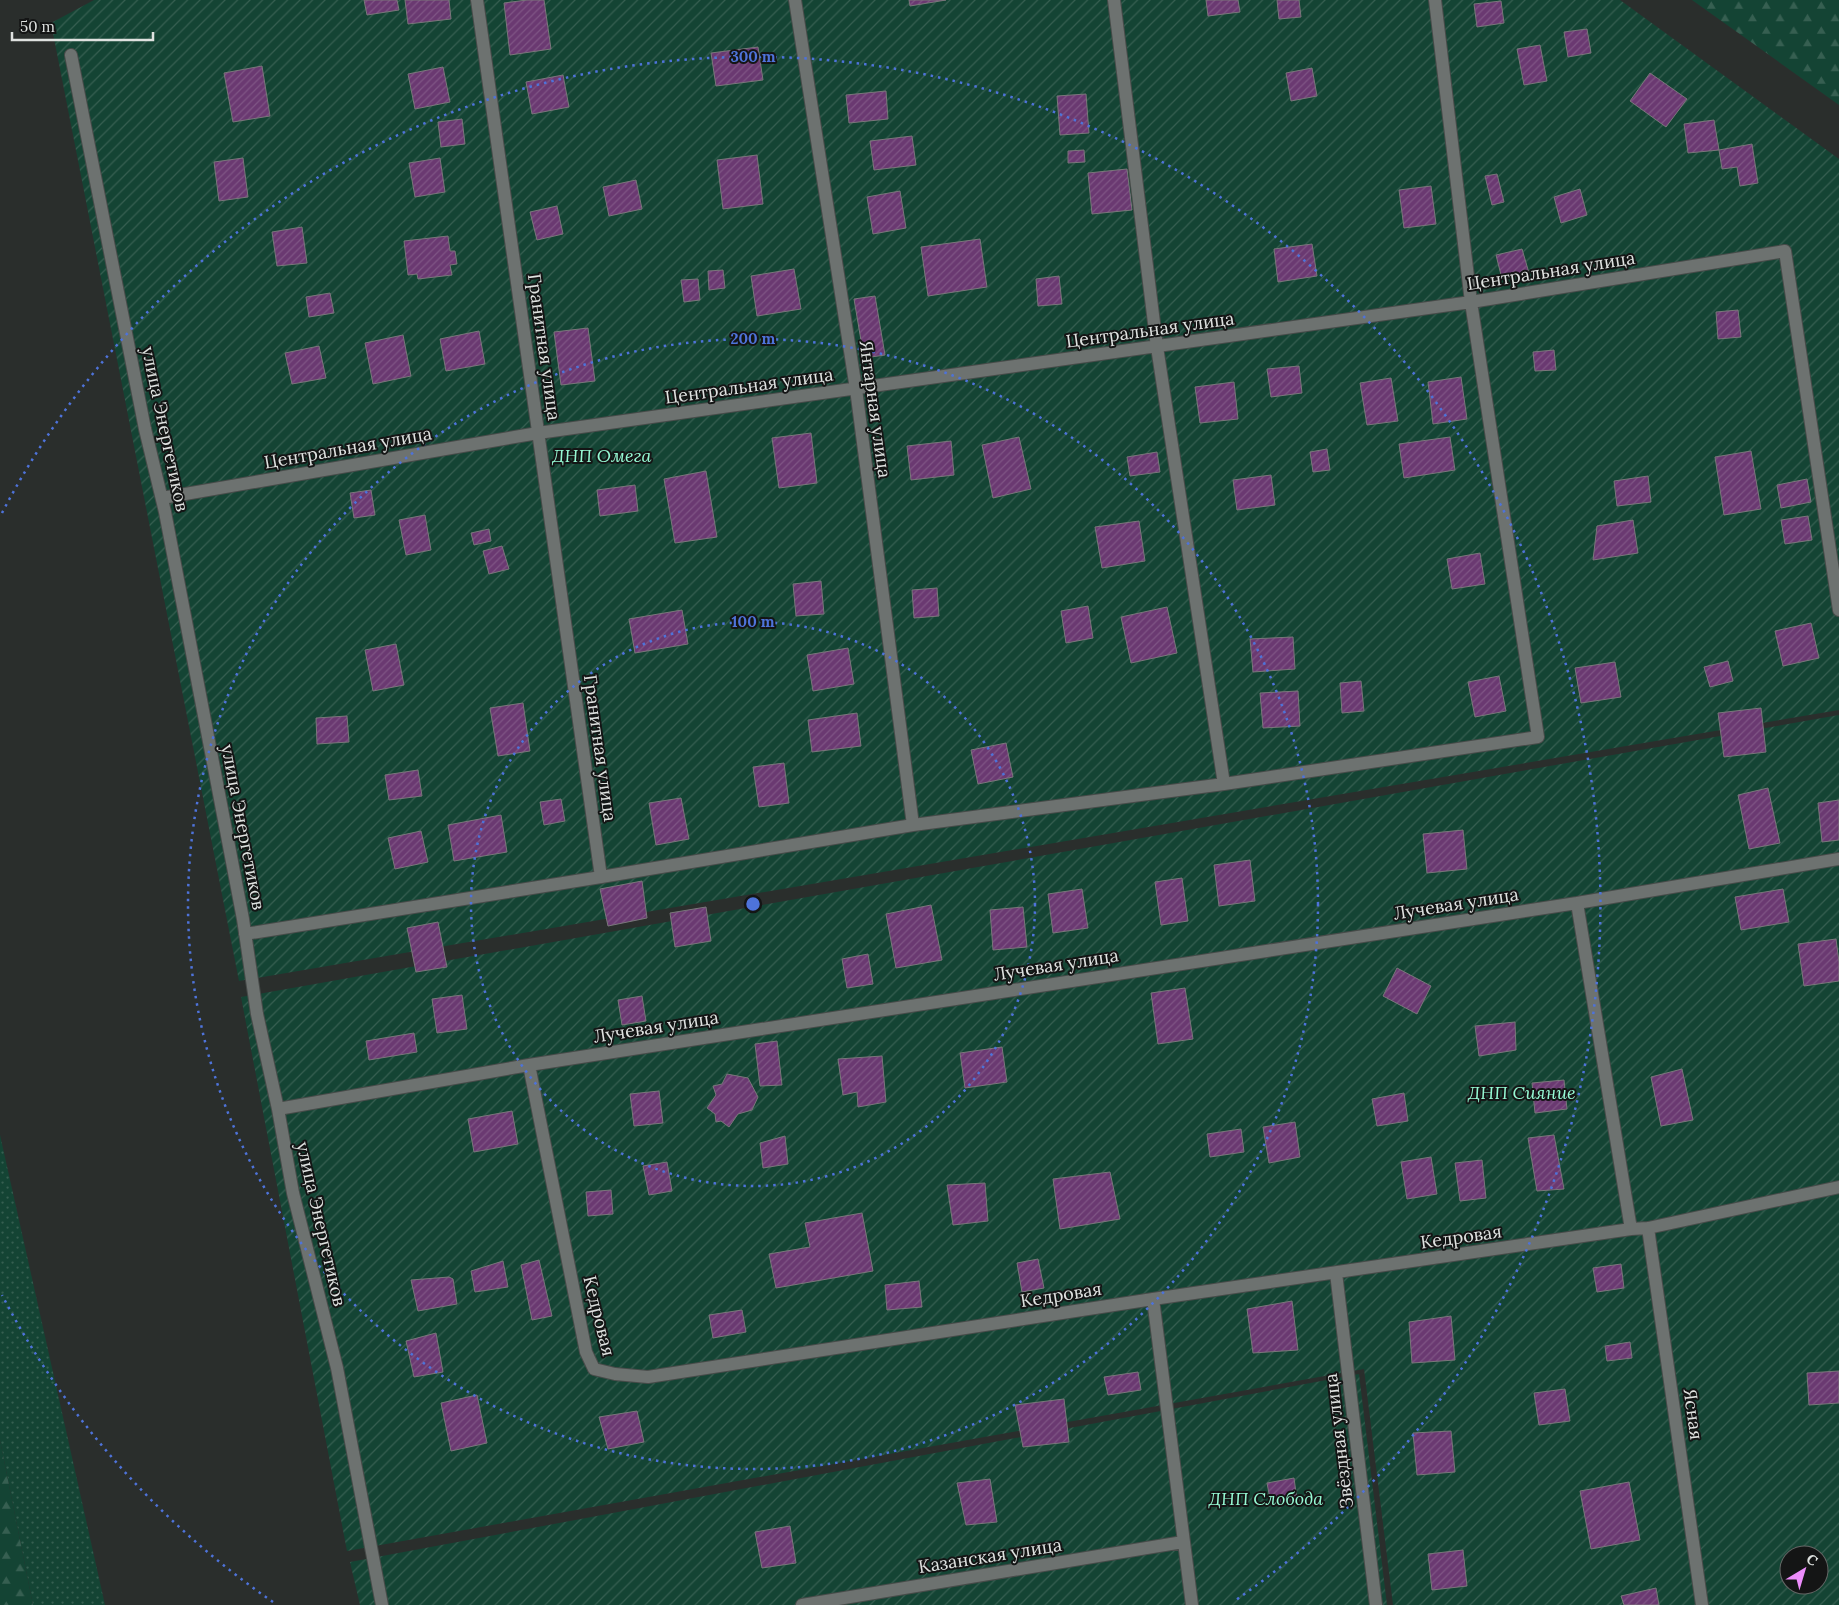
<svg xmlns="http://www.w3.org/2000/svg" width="1839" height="1605" viewBox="0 0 1839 1605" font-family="Lora,serif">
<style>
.grass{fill:url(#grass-dots)}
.forest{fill:url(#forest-firs)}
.garden{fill:url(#garden-furrows);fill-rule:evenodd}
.building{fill:url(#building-hatch);stroke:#7a777b}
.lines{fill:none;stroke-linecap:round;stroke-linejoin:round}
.minor-casing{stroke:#474b49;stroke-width:14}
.minor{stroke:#6d7270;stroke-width:12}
.ring{fill:none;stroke:#4e73da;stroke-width:2.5;stroke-dasharray:2.5 5}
.labels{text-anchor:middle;stroke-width:4;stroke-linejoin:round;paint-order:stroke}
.street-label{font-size:18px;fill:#dfe2e0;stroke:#141515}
.park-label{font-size:18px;font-style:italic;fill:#96fad4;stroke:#141515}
.centre{fill:#4e73da;stroke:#141515;stroke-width:2.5}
.ring-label{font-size:15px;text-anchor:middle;font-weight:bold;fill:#4e73da;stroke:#141515;stroke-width:4;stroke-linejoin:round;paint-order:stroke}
</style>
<defs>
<pattern id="grass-dots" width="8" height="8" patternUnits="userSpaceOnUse" patternTransform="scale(1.25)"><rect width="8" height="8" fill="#144434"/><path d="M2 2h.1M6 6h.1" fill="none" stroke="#365f51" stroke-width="1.8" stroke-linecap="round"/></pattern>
<pattern id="forest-firs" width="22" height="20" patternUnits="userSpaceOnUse" patternTransform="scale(1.25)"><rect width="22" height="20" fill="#144434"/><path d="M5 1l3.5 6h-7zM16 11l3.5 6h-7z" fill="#365f51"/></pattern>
<pattern id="garden-furrows" width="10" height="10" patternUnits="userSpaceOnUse" patternTransform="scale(1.25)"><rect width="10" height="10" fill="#144434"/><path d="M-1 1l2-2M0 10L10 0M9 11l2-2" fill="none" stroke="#365f51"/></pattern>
<pattern id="building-hatch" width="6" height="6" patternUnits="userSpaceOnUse" patternTransform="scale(1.25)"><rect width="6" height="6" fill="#6a3971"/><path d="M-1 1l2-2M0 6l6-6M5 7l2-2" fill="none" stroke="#7f5585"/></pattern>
</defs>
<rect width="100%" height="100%" fill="#2a2e2c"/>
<path class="grass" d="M0,1135L105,1605H33L0,1440Z"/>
<path class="forest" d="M1692,0H1839V105Z
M0,1440L33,1605H0Z"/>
<path class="garden" d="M94,0H1620L1839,159V710L239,981L51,23Z
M1839,715V1605H1393L1364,1369L347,1551L241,997ZM1789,1555H1819V1585H1789Z
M1359,1374L1387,1605H360L350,1562Z"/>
<path class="building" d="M364,0H397L399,10L367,15Z
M405,0H449L451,19L408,24Z
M527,0H544L551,49L510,55L504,3Z
M909,0H946L910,6Z
M1206,0H1238L1240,12L1208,16Z
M1277,0H1299L1301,17L1279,19Z
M1501,1L1504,23L1477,27L1474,4Z
M1587,29L1591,53L1568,57L1564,32Z
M1540,45L1547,81L1524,85L1517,49Z
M758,47L763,80L716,86L711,53Z
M262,66L270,116L233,122L224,73Z
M443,67L450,102L415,109L408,74Z
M1312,68L1317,96L1291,101L1286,73Z
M1650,73L1687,99L1666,127L1630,101Z
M563,75L569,107L532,114L526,82Z
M886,91L888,119L849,123L846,95Z
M1086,94L1089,133L1060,135L1057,96Z
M462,119L465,144L441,147L438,122Z
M1714,120L1719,150L1688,153L1684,124Z
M912,136L916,165L874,170L870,141Z
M1752,144L1758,183L1740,186L1737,167L1722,169L1719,150Z
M1084,150L1085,162L1068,163V151Z
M757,155L763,204L723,209L717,160Z
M243,158L248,197L219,201L214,162Z
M440,158L445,192L415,197L409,163Z
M1127,169L1132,210L1092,214L1088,173Z
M1497,174L1504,202L1492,205L1485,176Z
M636,180L642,209L609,216L603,187Z
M1431,186L1436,224L1404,228L1399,190Z
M1580,189L1587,215L1561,223L1554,197Z
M900,191L906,228L873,234L867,197Z
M557,206L563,234L537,240L530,212Z
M302,227L307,263L277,266L272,232Z
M448,236L450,251H455L457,264L450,265L452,275L418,279L417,274L408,275L404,241Z
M980,239L987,287L928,296L921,247Z
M1312,244L1317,276L1278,282L1274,249Z
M1522,249L1529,273L1502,279L1496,255Z
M794,269L801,309L757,316L751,276Z
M723,270L725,288L709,290L708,271Z
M1059,276L1062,304L1038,306L1036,279Z
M698,279L700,300L684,302L681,280Z
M330,293L334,313L309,317L306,297Z
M875,296L885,355L864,358L854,299Z
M1738,310L1741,337L1718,339L1716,312Z
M588,328L595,381L561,385L554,332Z
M479,331L485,364L446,371L440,339Z
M403,335L411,376L373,384L365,343Z
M319,346L326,378L292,384L285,353Z
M1554,350L1556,370L1535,371L1533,352Z
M1299,366L1302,393L1271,397L1267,369Z
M1461,377L1467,419L1433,424L1428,382Z
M1391,378L1398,421L1367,425L1360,383Z
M1234,382L1238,419L1200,423L1195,387Z
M811,433L817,483L779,488L772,438Z
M1019,437L1031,489L993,498L982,445Z
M1450,437L1455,470L1404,478L1399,444Z
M951,441L954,475L911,480L907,446Z
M1327,449L1330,470L1313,472L1310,452Z
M1751,451L1761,509L1724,515L1715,457Z
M1157,452L1160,472L1130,476L1127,457Z
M706,471L717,537L675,543L664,479Z
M1271,475L1275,505L1237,510L1233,480Z
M1648,476L1651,502L1617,506L1614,481Z
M1807,479L1811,502L1781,508L1777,485Z
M635,485L638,511L600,516L597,490Z
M371,490L375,515L354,518L350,493Z
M425,515L431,550L406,555L399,520Z
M1808,516L1812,540L1785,544L1781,520Z
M1633,520L1638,553L1593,560L1597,526Z
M1139,521L1145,561L1102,568L1095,527Z
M489,529L491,541L474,545L471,533Z
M502,546L509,569L489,574L483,551Z
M1480,553L1485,584L1452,589L1447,559Z
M821,581L824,614L796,616L793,584Z
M937,588L939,616L914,618L912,590Z
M1088,606L1093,638L1066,643L1061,611Z
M1167,607L1177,653L1131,663L1121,617Z
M682,610L688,644L635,653L629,619Z
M1811,623L1819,658L1783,666L1775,631Z
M1293,637L1295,669L1253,672L1250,639Z
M396,644L404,685L373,691L365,650Z
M848,648L854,684L813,691L807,655Z
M1728,661L1733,681L1710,687L1704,667Z
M1615,662L1621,697L1581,703L1575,668Z
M1499,676L1506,711L1475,717L1468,682Z
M1361,681L1364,711L1342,713L1340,683Z
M1298,691L1300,726L1263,728L1260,693Z
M523,703L530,751L498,756L490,708Z
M1761,708L1766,752L1724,757L1718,713Z
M857,713L861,746L812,752L808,720Z
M347,716L349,742L317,744L316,718Z
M1006,743L1013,777L978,784L971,750Z
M784,763L789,803L759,807L753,767Z
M418,770L422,796L389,800L385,775Z
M1768,788L1780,843L1749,849L1738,795Z
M681,798L689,839L656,845L649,803Z
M561,799L565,821L544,825L540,802Z
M1839,800V840L1822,842L1818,803Z
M501,815L507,852L454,861L448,825Z
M1463,830L1467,869L1427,873L1423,834Z
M421,831L428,862L395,869L388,838Z
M1250,860L1255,901L1219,906L1214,865Z
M1182,878L1188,921L1161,925L1155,882Z
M642,881L647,918L608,926L600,889Z
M1082,889L1088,928L1053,933L1048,894Z
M1783,889L1789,922L1741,930L1735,897Z
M931,905L942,960L896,968L886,914Z
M706,907L711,941L675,947L670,913Z
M1023,907L1027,947L993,950L990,910Z
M438,922L447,967L416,972L407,928Z
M1836,939L1839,962V981L1804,986L1798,944Z
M868,954L873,984L847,988L842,959Z
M1397,968L1431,986L1417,1014L1383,996Z
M1185,988L1193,1039L1158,1044L1151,993Z
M462,995L467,1029L437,1033L432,999Z
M642,996L646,1021L622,1025L618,1000Z
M1515,1022L1516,1050L1479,1056L1475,1026Z
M414,1033L417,1052L369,1060L366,1041Z
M777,1041L782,1085L760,1086L755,1044Z
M1002,1047L1007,1082L965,1088L960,1053Z
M882,1056L886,1102L858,1107L857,1092L843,1095L838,1059Z
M1682,1069L1693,1120L1661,1126L1651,1077Z
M727,1074L748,1078L758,1097L752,1110L738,1114L729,1127L721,1121L716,1122L715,1114L707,1108L716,1095L713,1086L722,1084Z
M1564,1080L1567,1109L1535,1113L1532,1083Z
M659,1091L663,1123L634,1126L630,1094Z
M1404,1093L1408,1121L1377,1126L1372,1099Z
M512,1111L518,1144L474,1152L468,1119Z
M1295,1122L1300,1157L1269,1163L1263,1127Z
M1241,1129L1244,1152L1210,1157L1207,1134Z
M1554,1135L1564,1189L1537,1191L1528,1138Z
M785,1136L788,1164L763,1168L760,1143Z
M1431,1157L1437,1194L1407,1199L1401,1162Z
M1482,1160L1486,1198L1460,1201L1455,1163Z
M667,1162L672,1191L649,1195L643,1166Z
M1110,1172L1120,1219L1060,1229L1053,1179Z
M985,1183L988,1221L953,1225L947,1185Z
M611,1190L613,1214L588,1216L586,1192Z
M862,1213L873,1271L776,1288L769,1254L810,1247L805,1223Z
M1038,1259L1044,1288L1022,1292L1017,1263Z
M539,1260L552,1316L532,1320L521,1265Z
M503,1261L508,1287L475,1292L471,1271Z
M1621,1264L1624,1288L1597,1292L1593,1268Z
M449,1277L453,1279L457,1304L418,1311L411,1280Z
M919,1281L922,1307L887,1310L885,1285Z
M1292,1301L1298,1350L1253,1353L1247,1309Z
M742,1310L746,1332L713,1338L709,1315Z
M1451,1316L1455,1360L1412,1363L1409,1322Z
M436,1333L443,1372L414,1377L406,1341Z
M1630,1342L1632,1358L1607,1361L1605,1346Z
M1839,1371V1403L1809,1405L1807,1373Z
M1138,1372L1141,1390L1108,1395L1104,1377Z
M1565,1389L1570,1421L1539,1425L1534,1393Z
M477,1395L487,1443L451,1451L441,1403Z
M1064,1399L1069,1442L1023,1447L1015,1405Z
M637,1411L644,1442L608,1449L599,1417Z
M1451,1431L1455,1472L1417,1475L1413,1433Z
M1294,1478L1297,1500L1271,1504L1267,1483Z
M990,1479L997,1522L966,1525L957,1483Z
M1629,1482L1640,1540L1591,1549L1580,1491Z
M790,1526L796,1563L762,1568L755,1532Z
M1463,1550L1467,1586L1432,1590L1428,1554Z
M1656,1588L1659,1605H1624L1621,1596Z"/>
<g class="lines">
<g class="minor-casing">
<path id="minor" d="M477,0L601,877
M795,0L856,389L913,825
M1114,0L1157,347L1224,784
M71,55L145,429L165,512L243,919L257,1014L278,1109L293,1193L337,1368L382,1605
M162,498L538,433L1471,302L1785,251L1839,610
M1577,903L1631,1229
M245,934L601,877L913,825L1224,784L1538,737L1471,302L1435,0
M529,1065L586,1352L594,1369L615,1374L648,1377L1153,1299L1631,1229L1648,1228L1839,1187
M278,1109L529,1065L1577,903L1839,859
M1648,1228L1702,1605
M1336,1273L1376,1605
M1153,1299L1192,1605
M802,1605L1183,1542"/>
</g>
<use href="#minor" class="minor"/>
</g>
<g class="ring">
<circle cx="753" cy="904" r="282"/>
<circle cx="753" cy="904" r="565"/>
<path d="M273 1602A847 847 0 0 1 2 1295M2 513A847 847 0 1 1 1233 1602"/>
</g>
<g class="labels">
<g class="street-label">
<text transform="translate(1551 271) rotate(-9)" y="6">Центральная улица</text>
<text transform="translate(1150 330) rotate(-8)" y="6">Центральная улица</text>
<text transform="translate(544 347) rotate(82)" y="6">Гранитная улица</text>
<text transform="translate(749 386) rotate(-8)" y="6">Центральная улица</text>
<text transform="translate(875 409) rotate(82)" y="6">Янтарная улица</text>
<text transform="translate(165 429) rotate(78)" y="6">улица Энергетиков</text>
<text transform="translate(348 448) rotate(-10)" y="6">Центральная улица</text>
<text transform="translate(600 748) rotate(82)" y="6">Гранитная улица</text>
<text transform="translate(243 827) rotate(79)" y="6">улица Энергетиков</text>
<text transform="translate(1456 904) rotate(-9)" y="6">Лучевая улица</text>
<text transform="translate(1056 965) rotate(-9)" y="6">Лучевая улица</text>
<text transform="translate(656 1027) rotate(-9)" y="6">Лучевая улица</text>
<text transform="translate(321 1224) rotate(77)" y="6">улица Энергетиков</text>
<text transform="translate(1461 1237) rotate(-8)" y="6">Кедровая</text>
<text transform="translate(1061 1295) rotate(-9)" y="6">Кедровая</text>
<text transform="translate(599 1316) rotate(76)" y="6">Кедровая</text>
<text transform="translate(1693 1414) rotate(82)" y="6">Ясная</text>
<text transform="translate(1339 1441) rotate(-97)" y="6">Звёздная улица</text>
<text transform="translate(990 1556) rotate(-9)" y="6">Казанская улица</text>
</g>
<g class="park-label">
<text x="602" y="462">ДНП Омега</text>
<text x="1522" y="1099">ДНП Сияние</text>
<text x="1266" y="1505">ДНП Слобода</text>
</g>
</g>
<circle cx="753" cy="904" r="8" class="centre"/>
<g class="ring-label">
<text x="753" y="62">300 m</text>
<text x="753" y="344">200 m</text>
<text x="753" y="627">100 m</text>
</g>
<g transform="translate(1804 1570) rotate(38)"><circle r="24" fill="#141515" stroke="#656766"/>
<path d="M0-4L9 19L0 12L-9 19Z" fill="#ec8cfa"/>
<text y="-8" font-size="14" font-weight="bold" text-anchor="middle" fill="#dfe2e0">С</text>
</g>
<path d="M12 32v8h141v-8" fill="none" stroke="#dfe2e0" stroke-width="2.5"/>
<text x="20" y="32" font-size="15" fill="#dfe2e0" stroke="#141515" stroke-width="4" paint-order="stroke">50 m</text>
</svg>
